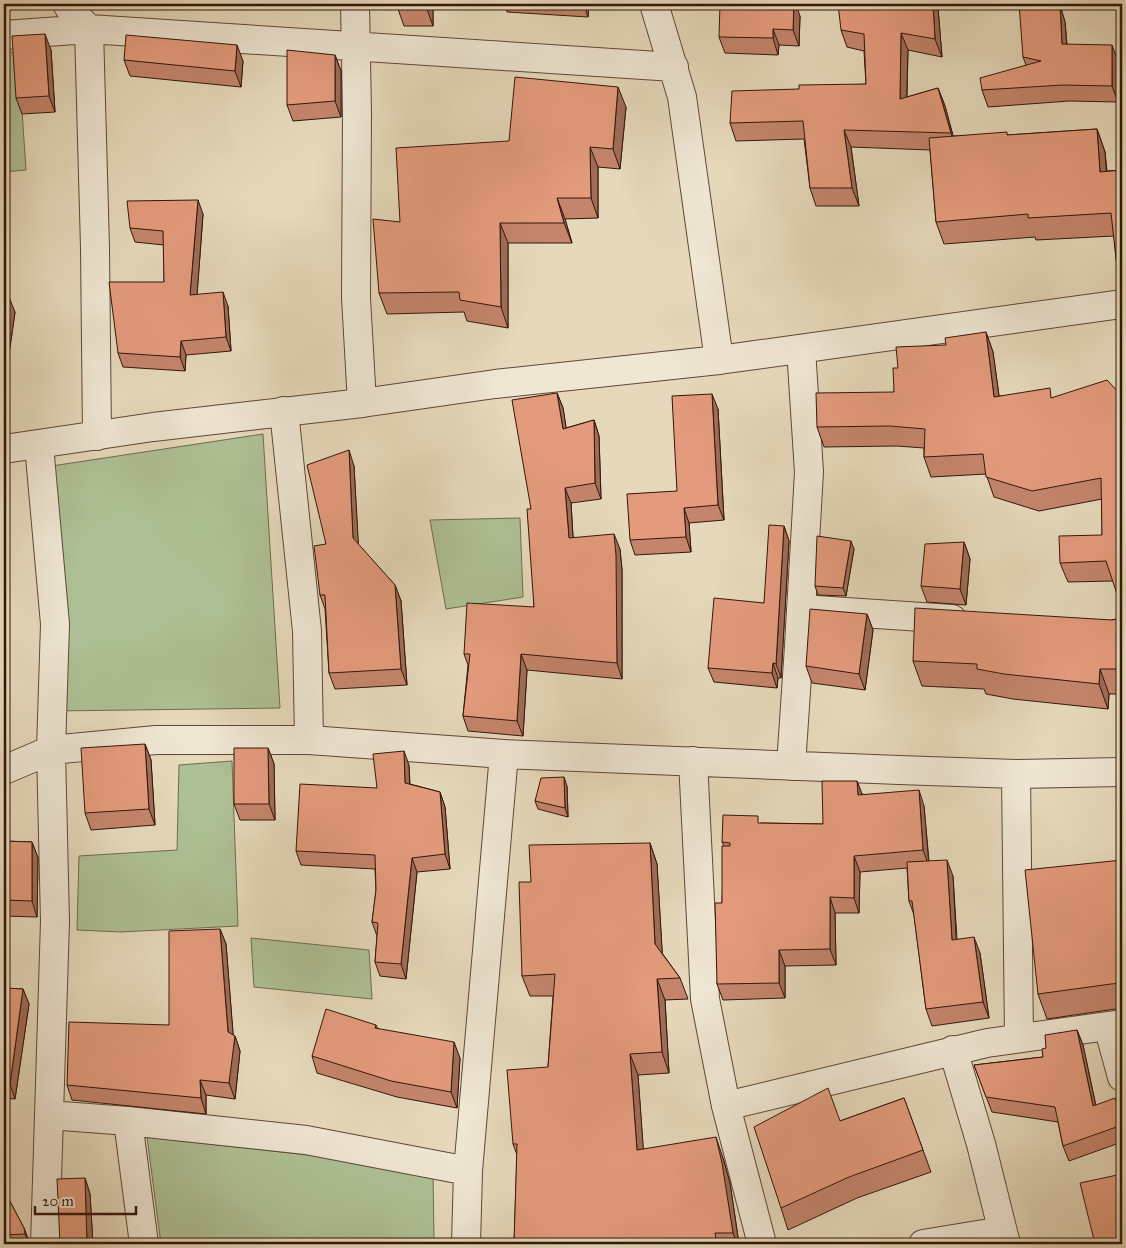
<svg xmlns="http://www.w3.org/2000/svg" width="1126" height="1248" viewBox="0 0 1126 1248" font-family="'IM FELL Great Primer',serif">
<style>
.green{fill:#aec095;stroke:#706b4f}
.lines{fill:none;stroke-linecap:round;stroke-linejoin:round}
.minor-casing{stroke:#5f4736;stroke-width:30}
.tertiary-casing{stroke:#5f4736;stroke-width:30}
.minor{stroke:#efe6d3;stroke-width:28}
.tertiary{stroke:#efe6d3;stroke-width:28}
.wall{fill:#c4856c;stroke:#321609}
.shaded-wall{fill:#a06c58;stroke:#321609}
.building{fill:#e49b7d;stroke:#321609}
</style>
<rect width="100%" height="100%" fill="#e6d9bb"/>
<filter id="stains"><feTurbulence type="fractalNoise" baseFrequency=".004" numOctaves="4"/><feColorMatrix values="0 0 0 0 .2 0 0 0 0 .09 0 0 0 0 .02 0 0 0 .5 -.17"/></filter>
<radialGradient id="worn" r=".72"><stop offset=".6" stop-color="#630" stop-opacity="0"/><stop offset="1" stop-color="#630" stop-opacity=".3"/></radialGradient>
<path class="green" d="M4,52H18L26,170L4,172Z
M263,434L280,708L56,711L45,467Z
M520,518L523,597L446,609L430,520Z
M232,761L238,926L121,932L77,930L79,856L177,850L179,765Z
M251,938L369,950L372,999L254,987Z
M147,1137L433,1169L434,1244H161Z"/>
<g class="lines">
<g class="minor-casing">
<path id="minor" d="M67,4L72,12L89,29L95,248L97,436
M355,4L357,113L356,298L362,403
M654,4L682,97L719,360
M4,35L89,29L674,67
M284,411L307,631L309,740
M39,445L55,624L51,750L55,921L45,1244
M801,609L952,619
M693,761L705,999L726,1106L762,1244
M791,766L799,646L809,472L801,349
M4,770L51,750L156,740H309L504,754L899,770L1016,774L1122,772
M1016,774L1019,1038
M1108,1026L1122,1077
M953,1050L981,1144L1006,1244
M726,1106L987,1043L1122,1024
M49,1115L128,1121L306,1140L468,1171
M128,1121L144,1244
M466,1244L468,1171L504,754
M923,1244L1002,1231"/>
</g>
<g class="tertiary-casing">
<path id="tertiary" d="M4,449L153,427L362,403L495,384L719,360L1122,304"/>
</g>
<use href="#minor" class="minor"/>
<use href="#tertiary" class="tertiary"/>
</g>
<path class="wall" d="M166,4H184L182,10Z
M433,4V26H404L398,9Z
M505,4H589L588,17L507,12Z
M933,4H937L938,8L942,57L908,50L907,97L938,88L945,106L953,136L1008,135L1097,129L1105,152L1107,171L1122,170V282L1117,267L1114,236L1036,240L1035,237L944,244L936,222L930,150L851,147L859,206H816L810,188L804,139L736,141L730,123L799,89L866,84L864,51L847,47L841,30Z
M1060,5L1065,22L1067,44L1118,61V102L1069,101L988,107L982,90L1026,65L1023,57Z
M800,16L799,46L779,45L778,55L725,53L719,37Z
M51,50L55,112L22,114L16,98Z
M335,55L341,71V117L293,121L287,105Z
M124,60L243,61L241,87L130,76Z
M626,107L620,169L598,167V218L565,219L572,243H508V328L467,321L464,312L387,314L379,293L400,222L509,141Z
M203,214L197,295L228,306L231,351L186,355L185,371L123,367L118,353L164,282V245L135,242L130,228Z
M4,296L15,312L8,361H4Z
M986,332L993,352L999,396L1053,398L1122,396V608L1113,581L1068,582L1060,563L1102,535V499L1039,511L994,497L986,474L931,477L924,457V448L897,446L824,447L817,427L894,392L898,368L946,345Z
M557,393L563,408L566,428L594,420L599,436L601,499L571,503L573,537L620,549L622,570V679L527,670L523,736L468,731L463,716L468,665L464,654L534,607L531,509Z
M718,409L724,520L689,523L691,552L635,555L630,540L677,491Z
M354,466L358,544L395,585L401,601L407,685L335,689L329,673L325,609L320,595L326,544Z
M784,526L789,541L781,678H778L777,688L714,682L708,668L764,603Z
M964,542L970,559L966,605L927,602L921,586Z
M854,549L846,596L818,595L815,586Z
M867,614L873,630L865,690L812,683L806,666Z
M1122,615V694H1109L1108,709L1013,699L986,694L984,689L922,686L913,661L1112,620L1120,618Z
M145,744L151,760L155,825L91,830L85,813Z
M268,748L274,764L275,820H240L234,804Z
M409,765L410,784L440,792L445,807L450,869L417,872L406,979L380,976L375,962L377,936L372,922L376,890L375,869L301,865L296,851L377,788Z
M857,781L862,794L924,806L929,861L953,876L957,939L980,953L989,1018L932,1026L926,1009L914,915L909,901L907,868L860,872L859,913H835L836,965L785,966V998L723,1000L717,984L722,903L724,846L722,842L761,823L823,824Z
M567,786L568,817L538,809L535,801Z
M4,841L32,842L38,858L37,917L4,916Z
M650,843L657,864L662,953L680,978L688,999L665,1000L669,1073L638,1075L643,1149L723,1158L730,1183L739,1244H514L517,1155L513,1144L548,1067L553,996H530L522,976L531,882Z
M1122,860V1008L1047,1019L1038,994Z
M220,929L226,944L233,1035L235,1036L240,1051L235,1099L206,1095V1114L72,1100L67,1085L169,1025Z
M4,988L23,989L29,1004L15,1099L4,1098Z
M376,1025L378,1029L460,1058L457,1108L397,1097L317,1073L312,1056Z
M1077,1030L1083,1045L1096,1106L1122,1118V1142L1069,1161L1063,1146L1058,1122L992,1112L974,1065L1043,1057L1046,1048Z
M904,1098L931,1172L857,1198L788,1230L781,1208L840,1121Z
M85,1178L90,1194L93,1244H60Z
M4,1190L24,1228L30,1244H4Z"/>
<path class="shaded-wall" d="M180,4H184L182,10Z
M427,4H433V26L427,9Z
M584,4H589L588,17Z
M794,4H796L800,16L799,46L793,30Z
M933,4H937L938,8L942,57L935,39Z
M1060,5L1065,22L1068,60L1062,44Z
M773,29L779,45L778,55L773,38Z
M901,33L908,50L906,117L900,99Z
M45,34L51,50L55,112L49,96Z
M237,45L243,61L241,87L235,71Z
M1112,45L1118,61V102L1112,86Z
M335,55L341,71V117L335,101Z
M618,87L626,107L620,169L613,149Z
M938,88L945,106L957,150L951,133Z
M1097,129L1105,152L1108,194L1100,172Z
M844,130L851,147L859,206L852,188Z
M590,147L598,167V218L591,198Z
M557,198L565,219L572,243L564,223Z
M198,200L203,214L196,309L190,295Z
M500,223L508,243V328L501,307Z
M223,292L228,306L231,351L226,337Z
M9,297L15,312L8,361L4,350V333Z
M986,332L993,352L1002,417L994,397Z
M181,341L186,355L185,371L180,357Z
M557,393L563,408L569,445L563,429Z
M712,394L718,409L724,520L718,505Z
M594,420L599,436L601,499L595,483Z
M349,450L354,466L359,554L353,538Z
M565,488L571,503L574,553L569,538Z
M684,508L689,523L691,552L686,537Z
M784,526L789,541L781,678L776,664Z
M614,534L620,549L622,570V679L617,663Z
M851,541L854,549L846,596L843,588Z
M964,542L970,559L966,605L960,589Z
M395,585L401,601L407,685L401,669Z
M867,614L873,630L865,690L859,674Z
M4,629L5,632L4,652Z
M521,654L527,670L523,736L517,721Z
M773,663L778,678L777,688L772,673Z
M1100,669L1109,694L1108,709L1099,684Z
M145,744L151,760L155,825L149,809Z
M268,748L274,764L275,820L269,804Z
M404,751L409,765L410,797L405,783Z
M564,777L567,786L568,817L565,808Z
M857,781L863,797L858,795Z
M919,790L924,806L929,866L923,850Z
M440,792L445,807L450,869L445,854Z
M32,842L38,858L37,917L32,901Z
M650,843L657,864L663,964L655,944Z
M854,856L860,872L859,913L854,898Z
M412,858L417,872L406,979L401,964Z
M947,860L953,876L957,956L952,940Z
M830,897L835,913L836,965L830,949Z
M220,929L226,944L234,1045L235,1036L240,1051L235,1099L229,1083L228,1032Z
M974,937L980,953L989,1018L983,1002Z
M779,950L785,966V998L779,983Z
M657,979L665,1000L669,1073L662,1052Z
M23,989L29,1004L15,1099L10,1084Z
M1077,1030L1083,1045L1099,1121L1093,1106Z
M454,1042L460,1058L457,1108L451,1092Z
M630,1054L638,1075L645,1171L637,1150Z
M200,1080L206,1095V1114L201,1098Z
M716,1137L723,1158L730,1183L739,1244H737L733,1233Z
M85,1178L90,1194L93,1244H88L87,1243Z
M24,1228L30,1244H29L25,1234Z"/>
<path class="building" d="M398,4H427V9H398Z
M720,4H794L793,30L773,29V38L719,37Z
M838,4H933L935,39L901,33L900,99L938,88L951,133L844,130L852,188H810L803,121L730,123L732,91L799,89V85L866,84L864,34L841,30Z
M1019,4L1060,5L1062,44L1112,45V86L1063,85L982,90L980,78L1041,61L1023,57Z
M45,34L49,96L16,98L12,36Z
M126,35L237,45L235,71L124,60Z
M287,50L335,55V101L287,105Z
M515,77L618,87L613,149L590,147L591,198H557L564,223H500L501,307L460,300L459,292L379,293L373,219L400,222L396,148L509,141Z
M1097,129L1100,172L1122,170V270L1117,267L1111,213L1028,218V214L936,222L929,138L1007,132V135Z
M198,200L190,295L223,292L226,337L181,341L180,357L118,353L109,282H164L163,231L130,228L127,201Z
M4,296L9,297L4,333Z
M986,332L994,397L1050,388L1051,398L1107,380L1122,396V596L1117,594L1106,561L1060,563L1059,536L1102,535L1101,478L1032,491L986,477L983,454L924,457L925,429L890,426L817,427L816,393L894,392L893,368H898L896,347L946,345L945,338Z
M557,393L563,429L594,420L595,483L565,488L569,538L614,534L616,555L617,663L521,654L517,721L463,716L470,654H464L467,603L534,607L527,509H531L512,400Z
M712,394L718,505L684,508L686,537L630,540L627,494L677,491L672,396Z
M349,450L353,538L395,585L401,669L329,673L325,595H320L314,546L326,544L307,465Z
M769,525L784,526L776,664L773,663L772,673L708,668L714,598L764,603Z
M817,536L851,541L843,588L815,586Z
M964,542L960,589L921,586L925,544Z
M915,608L1112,620L1120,618L1122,615V669H1100L1099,684L1004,674L977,669V664L913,661Z
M810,609L867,614L859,674L806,666Z
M145,744L149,809L85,813L81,748Z
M234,748H268L269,804H234Z
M404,751L405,783L440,792L445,854L412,858L401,964L375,962L378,923L372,922L376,890L375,855L296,851L300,784L377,788L373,754Z
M564,777L565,808L535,801L541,778Z
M822,781H857L858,795L919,790L923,850L854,856V898L830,897V949L779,950V983L717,984L715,903H722V846H730V843L722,842L723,815L758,816V823L823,824Z
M4,841L32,842V901L4,900Z
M650,843L655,944L680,978L657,979L662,1052L630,1054L637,1150L716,1137L722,1163L733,1233H715L717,1244H514L517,1144H513L507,1070L548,1067L555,974L522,976L519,882H531L529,845Z
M947,860L952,940L974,937L983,1002L926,1009L912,901H909L907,862Z
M1122,860V983L1111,984L1038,994L1025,870Z
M220,929L228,1032L235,1036L229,1083L200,1080L201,1098L67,1085L69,1022L169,1025V931Z
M4,988L23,989L10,1084L4,1083Z
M326,1009L376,1025L375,1028L454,1042L451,1092L391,1081L312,1056Z
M1077,1030L1093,1106L1115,1098L1122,1118V1125L1063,1146L1055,1107L986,1097L974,1065L1043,1057L1042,1049L1046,1048L1045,1035Z
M828,1088L840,1121L904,1098L923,1150L849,1177L781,1208L754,1127Z
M1122,1174V1244H1095L1080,1183Z
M85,1178L87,1243L60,1244L57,1179Z
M4,1190L24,1228L25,1234L4,1235Z"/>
<rect width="1126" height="1248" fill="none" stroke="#e6d9bb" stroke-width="20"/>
<rect x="5" y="5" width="1116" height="1238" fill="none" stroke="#321609" stroke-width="2.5"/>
<rect x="10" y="10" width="1106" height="1228" fill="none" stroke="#321609"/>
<path d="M35 1206v8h101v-8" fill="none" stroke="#321609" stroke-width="2.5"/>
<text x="42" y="1206" font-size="15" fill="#321609" stroke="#efe6d3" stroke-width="4" paint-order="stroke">20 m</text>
<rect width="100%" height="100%" filter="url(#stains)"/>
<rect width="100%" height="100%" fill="url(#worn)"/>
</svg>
